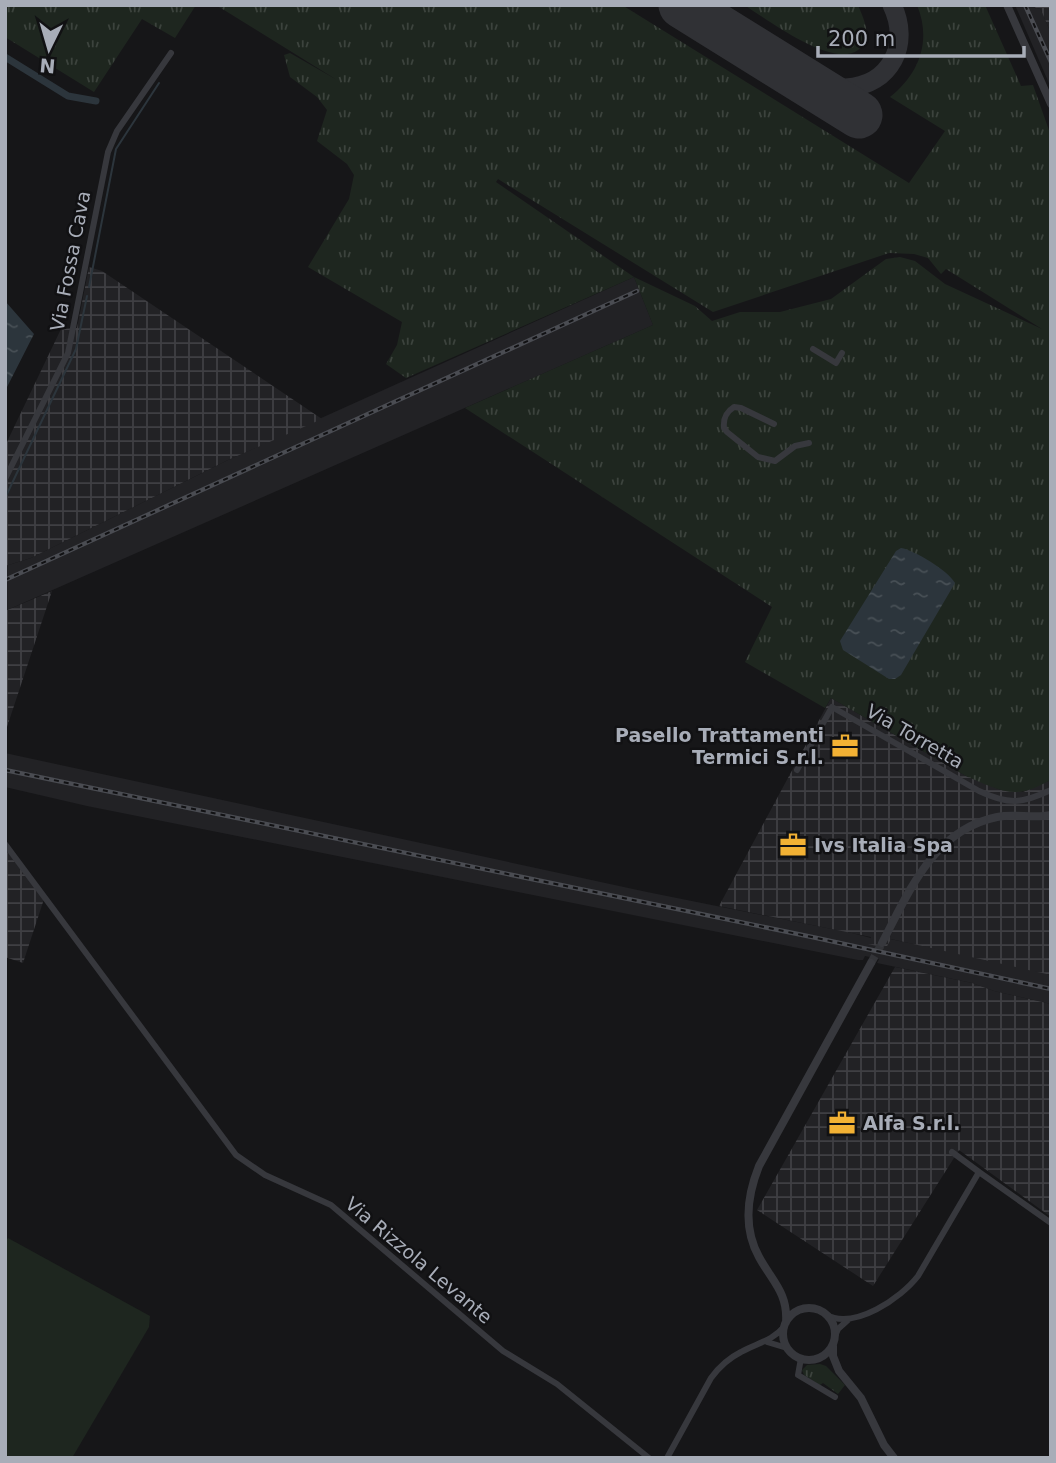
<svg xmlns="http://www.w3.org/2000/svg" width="1056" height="1463" viewBox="0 0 1056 1463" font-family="'DejaVu Sans',sans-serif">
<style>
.built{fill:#222225}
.industrial{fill:url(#industrial-grid)}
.grass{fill:url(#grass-tufts);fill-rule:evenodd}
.garden{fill:#1e261f}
.water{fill:url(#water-ripples)}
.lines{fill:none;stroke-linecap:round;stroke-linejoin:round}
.stream{stroke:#2c353c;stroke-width:2}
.canal{stroke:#2c353c;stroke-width:7}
.taxiway{stroke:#303135;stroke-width:19}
.runway{stroke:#303135;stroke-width:47}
.tertiary-tunnel{stroke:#333438;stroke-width:8;stroke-dasharray:8 4;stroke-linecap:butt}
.minor{stroke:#37383d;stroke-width:6}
.tertiary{stroke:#37383d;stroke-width:8}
.rail-casing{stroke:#4a4c52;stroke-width:4.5}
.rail{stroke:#111113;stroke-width:2;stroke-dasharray:5;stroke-linecap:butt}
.labels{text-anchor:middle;stroke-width:5;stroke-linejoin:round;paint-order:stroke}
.street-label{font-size:19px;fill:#a8adb8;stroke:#111113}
.poi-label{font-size:19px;font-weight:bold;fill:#a8adb8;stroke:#111113;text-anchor:start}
</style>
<defs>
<pattern id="industrial-grid" width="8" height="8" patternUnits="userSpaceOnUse" patternTransform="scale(1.75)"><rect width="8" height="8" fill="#222225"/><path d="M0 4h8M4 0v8" fill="none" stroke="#3f3f43"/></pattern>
<pattern id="grass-tufts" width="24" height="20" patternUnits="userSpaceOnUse" patternTransform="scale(1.75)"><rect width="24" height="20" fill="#1e261f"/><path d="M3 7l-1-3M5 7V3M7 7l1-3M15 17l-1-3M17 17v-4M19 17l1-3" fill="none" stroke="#3c433d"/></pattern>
<pattern id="water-ripples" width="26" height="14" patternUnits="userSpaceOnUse" patternTransform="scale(1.75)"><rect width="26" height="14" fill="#2c353c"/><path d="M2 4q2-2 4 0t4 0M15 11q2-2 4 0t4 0" fill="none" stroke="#485056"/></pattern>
</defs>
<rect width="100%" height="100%" fill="#161618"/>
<path class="built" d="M1015,5H1034L1036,9L1040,8L1051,33V88Z
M634,277L653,325L5,611V566L31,558L228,460Z
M5,753L647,892L852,933L871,938L869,944L886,947L890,939L996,961L1051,975V1004L994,991L972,983L877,963L879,959L865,956L863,960H858L87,806L5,787Z"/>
<path class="industrial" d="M1034,5H1051V33L1040,8L1036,9Z
M89,267L102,271L322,419L228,460L31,558L5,566V446L61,329L77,328Z
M52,591L5,733V611Z
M831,698L966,776L1001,790L1023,792L1051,780V975L891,939L886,948L868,944L871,937L719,906Z
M5,849L44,899L23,963L5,957Z
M895,967L972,983L994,991L1051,1004V1217L959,1150L873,1286L757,1210Z"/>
<path class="grass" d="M5,5H196L175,38L142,19L94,92L5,37Z
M216,5H622L909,183L945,131L890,97C919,74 932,41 917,5H985L1021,86L1033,85L1051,136V780C1042,784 1034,789 1025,791C1006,796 983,783 966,776L831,698L825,708L745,662L772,607L465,408L653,325L634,277L406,378L386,364L397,345L402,322L308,267L349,199L354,175L347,164L317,141L327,110L317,97L290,77L284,55L290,53L337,80ZM498,179L713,312L889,253L914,254L928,258L941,274L946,269L1042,329L945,284L915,261L900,257L886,259L831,299L780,312H740L712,321L695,306L634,277L496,182Z
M744,5H858C864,20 874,39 858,50C832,69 767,19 744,5Z
M820,1364L826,1366L845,1385L838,1394L823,1383L820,1385L804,1375L802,1370L807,1365Z"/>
<path class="garden" d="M8,1238L150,1316L149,1327L72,1458H5V1242Z"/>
<path class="water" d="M5,301L34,334L5,391Z
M901,548C914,550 949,571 955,583L901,675L895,679H889L843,650L840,641L896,551Z"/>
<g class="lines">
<path class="stream" d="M89,287L116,149L159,83
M5,498L76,349L87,296"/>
<path class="canal" d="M5,57L68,96L96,101"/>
<path class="taxiway" d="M798,77C814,83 829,88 846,88C891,85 911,44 892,5"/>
<path class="runway" d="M682,5L859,115"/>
<path class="tertiary-tunnel" d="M871,963L882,943"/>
<path class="minor" d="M813,349L836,363L842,353
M774,424L741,408L734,407C726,412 723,418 724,428L727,432L758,457L775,461L795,446L809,443
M5,479L68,353L105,167L108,152L117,131L171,53
M797,770L832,707L979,791C1009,805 1021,804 1051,790
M5,844L236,1155L265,1175L331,1205L503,1351L557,1384L649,1458
M952,1152L979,1172
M826,1315C855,1330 901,1298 918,1276L979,1172L1051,1223
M835,1336L838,1329L848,1320
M767,1342L787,1348
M801,1358L798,1375L835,1397
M667,1458L711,1378C719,1367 729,1358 741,1352C757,1343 772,1341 784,1327"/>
<path class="tertiary" d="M1007,5L1051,104
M882,943C909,892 933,830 997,817C1015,813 1033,819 1051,815
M783 1334a26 26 0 1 1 52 0a26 26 0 1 1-52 0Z
M786,1322C788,1293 772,1281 759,1257C743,1228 747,1196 759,1166L871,963
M833,1346V1356L839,1371L861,1398L884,1445L894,1458"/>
<g class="rail-casing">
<path id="rail" d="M1025,5L1051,62
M5,580L637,291
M5,770L812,937L1051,989"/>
</g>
<use href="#rail" class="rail"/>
</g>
<defs>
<g id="office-bare" transform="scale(2.1)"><path d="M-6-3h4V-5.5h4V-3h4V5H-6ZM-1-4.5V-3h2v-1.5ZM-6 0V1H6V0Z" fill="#f2b134" stroke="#111113" stroke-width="2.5" paint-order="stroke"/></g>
</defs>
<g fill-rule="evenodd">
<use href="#office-bare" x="845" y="746"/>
<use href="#office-bare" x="793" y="845"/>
<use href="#office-bare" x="842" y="1123"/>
</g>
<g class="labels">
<g class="street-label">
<text transform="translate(70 261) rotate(-79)" y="7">Via Fossa Cava</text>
<text transform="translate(915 736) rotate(30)" y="7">Via Torretta</text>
<text transform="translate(419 1260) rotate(40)" y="7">Via Rizzola Levante</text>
</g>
<g class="poi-label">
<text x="824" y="742" text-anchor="end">Pasello Trattamenti<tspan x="824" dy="22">Termici S.r.l.</tspan></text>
<text x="814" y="852">Ivs Italia Spa</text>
<text x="863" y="1130">Alfa S.r.l.</text>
</g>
</g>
<rect width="1056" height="1463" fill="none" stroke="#a8adb8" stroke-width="14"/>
<g transform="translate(49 49) rotate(185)" stroke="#111113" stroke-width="5" paint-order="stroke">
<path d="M0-5L12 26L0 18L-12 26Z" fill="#a8adb8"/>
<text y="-10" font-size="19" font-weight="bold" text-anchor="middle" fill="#a8adb8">N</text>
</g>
<path d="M818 46v10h206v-10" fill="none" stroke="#a8adb8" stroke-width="3.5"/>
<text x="828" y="46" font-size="21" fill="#a8adb8" stroke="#111113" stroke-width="5" paint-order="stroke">200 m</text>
</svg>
